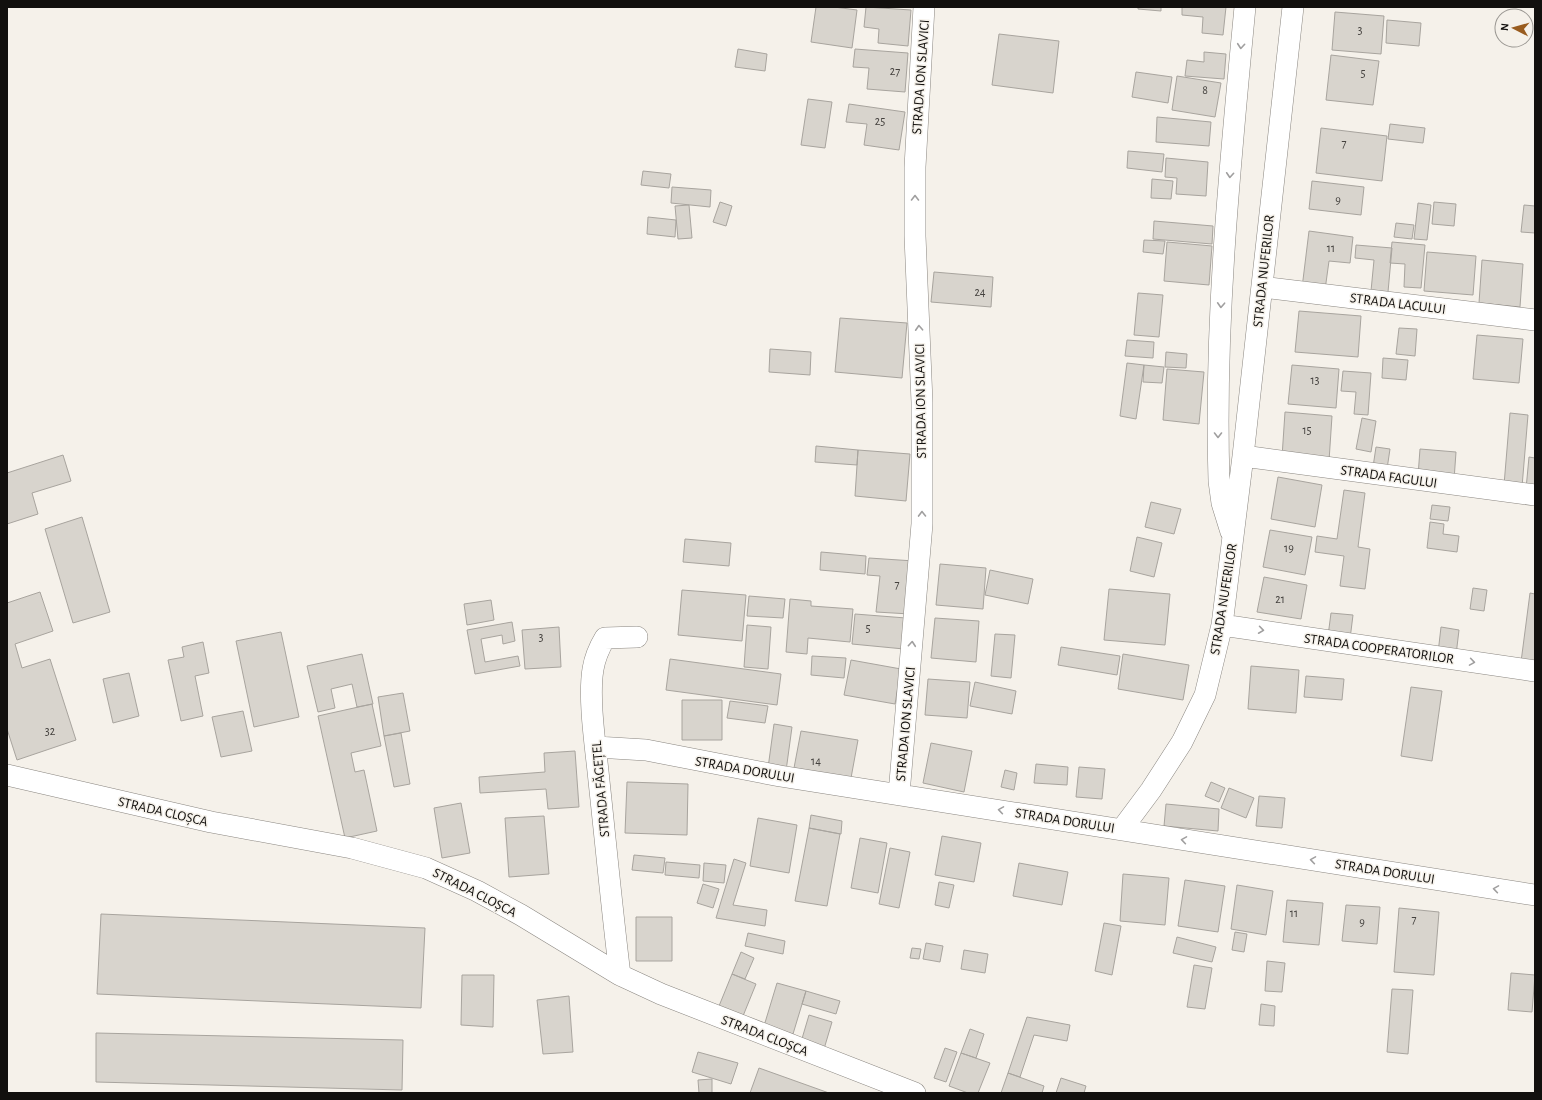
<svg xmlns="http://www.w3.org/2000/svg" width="1542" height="1100" viewBox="0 0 1542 1100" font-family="'Alegreya Sans',sans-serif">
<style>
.building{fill:#d8d4cd;stroke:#a8a49e}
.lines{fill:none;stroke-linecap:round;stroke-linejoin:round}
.street-casing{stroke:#8a8680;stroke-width:22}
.street{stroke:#fff;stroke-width:21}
.oneway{stroke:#a09f9f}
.labels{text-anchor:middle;stroke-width:3;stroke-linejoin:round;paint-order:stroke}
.number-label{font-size:12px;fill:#44413e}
.street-label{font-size:14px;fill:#12100e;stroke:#f5f1ea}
</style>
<rect width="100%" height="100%" fill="#f5f1ea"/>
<path class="building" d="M816,7H834L857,10L852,48L811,42Z
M866,7L911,10L908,46L878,43L879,29L864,27Z
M1138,7H1161V11L1138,9Z
M1182,7H1226L1223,35L1202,33L1203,17L1182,15Z
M1335,12L1384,16L1381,54L1332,50Z
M1387,20L1421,23L1419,46L1386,43Z
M999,34L1059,41L1053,93L992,85Z
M738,49L767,54L765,71L735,67Z
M855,49L908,53L905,92L867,89L869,68L853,67Z
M1204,52L1226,54L1224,79L1185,76L1187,60L1204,62Z
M1331,55L1379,61L1373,105L1326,100Z
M1136,72L1172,77L1168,103L1132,97Z
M1177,76L1221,83L1215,117L1172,110Z
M808,99L832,102L825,148L801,145Z
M849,104L905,112L899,150L864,145L867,124L846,122Z
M1157,117L1211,122L1209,146L1156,142Z
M1390,124L1425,128L1423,143L1388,139Z
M1321,128L1387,136L1382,181L1316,173Z
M1128,151L1164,154L1162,172L1127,168Z
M1166,158L1208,162L1206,196L1176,194L1177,178L1165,177Z
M643,171L671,174L669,188L641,185Z
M1152,179L1173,181L1171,199L1151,198Z
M1312,181L1364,187L1361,215L1309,209Z
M672,187L711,190L710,207L671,203Z
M720,202L732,206L726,226L713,222Z
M1434,202L1456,204L1454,226L1432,224Z
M1418,203L1431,205L1427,240L1414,239Z
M689,205L692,238L678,239L675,206Z
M1524,205L1535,206V233L1521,232Z
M648,217L676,220L675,237L647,234Z
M1154,221L1213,226L1212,244L1153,239Z
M1396,223L1414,225L1412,239L1394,237Z
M1309,231L1353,237L1350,263L1329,261L1325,290L1302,288Z
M1144,240L1165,241L1163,254L1143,252Z
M1167,242L1212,246L1209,285L1164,281Z
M1392,242L1425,245L1421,288L1404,287L1405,264L1390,263Z
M1356,245L1392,248L1388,292L1371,291L1374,260L1355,258Z
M1427,252L1476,256L1473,295L1424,291Z
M1482,260L1523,264L1520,307L1479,303Z
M934,272L993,277L991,307L931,302Z
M1138,293L1163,295L1159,337L1134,335Z
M1299,311L1361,316L1358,357L1295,352Z
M840,318L907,323L902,378L835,372Z
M1399,328L1417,329L1415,356L1396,354Z
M1477,335L1523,339L1519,383L1473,379Z
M1127,340L1154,342L1153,358L1125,356Z
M770,349L811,352L810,375L769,372Z
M1166,352L1187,354L1186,368L1165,367Z
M1383,358L1408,360L1406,380L1382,378Z
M1127,363L1144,365L1136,419L1120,416Z
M1144,365L1164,367L1162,383L1143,382Z
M1292,365L1339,369L1336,408L1288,404Z
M1167,369L1204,372L1199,424L1163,420Z
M1343,371L1371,373L1368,415L1354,414L1356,392L1341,391Z
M1285,412L1332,416L1329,461L1282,457Z
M1510,413L1528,415L1522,487L1504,485Z
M1362,418L1376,421L1371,452L1356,449Z
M816,446L858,450L857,465L815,462Z
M1376,447L1390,449L1387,469L1373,467Z
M1420,449L1456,452L1454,480L1418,476Z
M858,450L910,454L906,501L855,496Z
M63,455L71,481L32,493L38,514L7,524V473Z
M1529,457L1535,458V490L1526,489Z
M1278,477L1322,485L1315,527L1271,519Z
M1344,490L1365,493L1358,547L1370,549L1365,589L1340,586L1344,556L1315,552L1317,536L1337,539Z
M1151,502L1181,509L1174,534L1145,527Z
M1432,505L1450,507L1448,521L1430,519Z
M82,517L110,612L73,623L45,529Z
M1430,522L1444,524L1443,534L1459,536L1457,552L1427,548Z
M1270,530L1312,537L1305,575L1263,567Z
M1137,537L1162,543L1154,577L1130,571Z
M685,539L731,543L729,566L683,562Z
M821,552L866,556L865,574L820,570Z
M869,558L914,561L910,614L876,612L880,576L867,575Z
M940,564L986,568L983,609L936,605Z
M990,570L1033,579L1028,604L985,595Z
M1264,577L1307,585L1301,619L1257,612Z
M1473,588L1487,590L1484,611L1470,609Z
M1109,589L1170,594L1165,645L1104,640Z
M682,590L746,595L742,641L678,635Z
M40,592L53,631L15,644L22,668L50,659L76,740L17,760L7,729V603Z
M1530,593L1535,594V664L1521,662Z
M749,596L785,599L783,618L747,616Z
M790,599L811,601V606L853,609L850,642L808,638L807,654L786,652Z
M491,600L494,620L467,625L464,604Z
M1331,613L1353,615L1350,639L1328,636Z
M855,614L906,618L904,649L852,644Z
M935,618L979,621L976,662L931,658Z
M512,622L515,641L503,644L502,635L481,639L485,662L518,656L520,666L475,674L467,630Z
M747,625L771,627L768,669L744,667Z
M559,627L561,667L525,669L522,630Z
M1441,627L1459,630L1456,655L1438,653Z
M281,632L299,717L254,727L236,641Z
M995,634L1015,635L1011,678L991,676Z
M203,642L209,673L195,676L203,716L181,721L168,660L184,657L182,647Z
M1061,647L1120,656L1117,675L1058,665Z
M362,654L373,704L357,707L352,684L331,689L335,708L318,712L307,666Z
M1123,654L1189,665L1183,700L1118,689Z
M812,656L846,658L844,678L811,675Z
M670,659L781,674L777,705L666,690Z
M851,660L901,669L895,704L844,695Z
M1251,666L1299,670L1296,713L1248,709Z
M129,673L139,716L113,723L103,679Z
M1306,676L1344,679L1342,700L1304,697Z
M928,679L970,682L967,718L925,715Z
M975,682L1016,691L1012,714L970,706Z
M1411,687L1442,691L1432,761L1401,756Z
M403,693L410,731L384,736L378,697Z
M682,700H722V740H682Z
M730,701L768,706L765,723L727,718Z
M372,704L381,746L351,753L355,772L364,770L377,831L345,838L318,716Z
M243,711L252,751L221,757L212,717Z
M774,724L792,727L786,771L768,768Z
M801,731L858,740L851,778L794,768Z
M401,733L410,784L394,787L384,736Z
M931,743L972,751L964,792L923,783Z
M575,751L579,807L548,809L546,789L480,793L479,777L545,772L544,753Z
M1036,764L1068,767L1067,785L1034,783Z
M1079,767L1105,769L1102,799L1076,797Z
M1005,770L1017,773L1014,790L1001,787Z
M627,782L688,784L687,835L625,833Z
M1211,782L1225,788L1219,802L1205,796Z
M1229,788L1254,798L1246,818L1221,808Z
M1259,796L1285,798L1282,828L1256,826Z
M461,803L470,853L442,858L434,808Z
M1166,804L1219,809L1218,831L1164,826Z
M811,815L842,821L841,834L809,828Z
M544,816L549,874L509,877L505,818Z
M758,818L797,825L789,873L750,866Z
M809,828L840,834L827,906L795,901Z
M942,836L981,843L974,882L935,875Z
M860,838L887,843L878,893L851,888Z
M890,848L910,852L899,908L879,904Z
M634,855L665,858L663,873L632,870Z
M734,859L746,863L733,905L767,910L765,926L716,918Z
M666,862L700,865L699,878L665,875Z
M704,863L726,865L724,883L703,881Z
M1019,863L1068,872L1062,905L1013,896Z
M1123,874L1169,878L1165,925L1120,921Z
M1185,880L1225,886L1218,932L1178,926Z
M939,882L954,885L949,908L935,905Z
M703,884L719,889L713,908L697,903Z
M1237,885L1273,891L1266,935L1231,929Z
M1287,900L1323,903L1319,945L1283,942Z
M1346,905L1380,907L1377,944L1342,941Z
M1399,908L1439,912L1434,975L1394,972Z
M101,914L425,928L421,1008L97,994Z
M636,917H672V961H636Z
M1104,923L1121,926L1112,975L1095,971Z
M1235,932L1247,934L1244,952L1232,950Z
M748,933L785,941L783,954L745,946Z
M1177,937L1216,947L1212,962L1173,953Z
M926,943L943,946L940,962L923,959Z
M912,948L921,949L919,959L910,958Z
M964,950L988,954L985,973L961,969Z
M741,952L754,958L745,979L732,974Z
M1267,961L1285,963L1282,992L1265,991Z
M1194,965L1212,968L1205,1009L1187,1007Z
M1511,973L1535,975L1532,1012L1508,1010Z
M732,974L756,984L743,1016L719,1006Z
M462,975H494L493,1027L461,1025Z
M777,983L806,991L793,1034L764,1026Z
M1392,989L1413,990L1408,1054L1387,1052Z
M806,991L840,1001L836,1014L802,1004Z
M569,996L573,1052L543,1054L537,1000Z
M1261,1004L1275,1006L1274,1026L1259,1025Z
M809,1015L832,1022L824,1049L801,1042Z
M1027,1017L1070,1025L1067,1041L1034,1035L1020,1077L1008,1073Z
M970,1029L984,1034L976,1058L961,1053Z
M96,1033L403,1040L402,1090L96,1082Z
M945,1048L957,1052L946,1082L934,1078Z
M698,1052L738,1063L731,1084L692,1072Z
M961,1053L990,1063L978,1093H968L949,1086Z
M759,1068L829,1093H750Z
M1008,1073L1044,1086L1042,1093H1001Z
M1061,1078L1086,1086L1084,1093H1056Z
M712,1079V1093H699L698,1080Z"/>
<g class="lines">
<g class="street-casing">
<path id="street" d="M1262,287L1535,320
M1243,456L1535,495
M1231,532L1222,503L1219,481C1214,323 1230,165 1245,7
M1222,625L1535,671
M596,747L646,750L780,776L1535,895
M7,775L211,822L352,848L426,868L477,891L521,915L620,975L661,994L915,1093
M899,794L922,524V402L915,236V167L924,7
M1122,829L1151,790L1182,742L1205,695L1222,625L1243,456L1293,7
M620,975C612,910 606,846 599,781C596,749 588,700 593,669C595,657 599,648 605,638L637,637"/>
</g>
<use href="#street" class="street"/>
</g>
<defs><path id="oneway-chevron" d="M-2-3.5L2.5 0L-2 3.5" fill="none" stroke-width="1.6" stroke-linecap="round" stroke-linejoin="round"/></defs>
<g class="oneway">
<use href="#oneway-chevron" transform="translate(1241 46) rotate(95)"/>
<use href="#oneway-chevron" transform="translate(1230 175) rotate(94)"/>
<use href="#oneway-chevron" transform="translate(915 198) rotate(-90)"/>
<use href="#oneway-chevron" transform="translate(1221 305) rotate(93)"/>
<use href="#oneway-chevron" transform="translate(919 328) rotate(-93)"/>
<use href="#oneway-chevron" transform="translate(1218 435) rotate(90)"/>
<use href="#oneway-chevron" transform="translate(922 514) rotate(-91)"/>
<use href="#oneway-chevron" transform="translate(1261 630) rotate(8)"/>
<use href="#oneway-chevron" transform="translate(912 644) rotate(-85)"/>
<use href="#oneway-chevron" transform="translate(1472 662) rotate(9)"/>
<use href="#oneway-chevron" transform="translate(1001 810) rotate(-171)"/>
<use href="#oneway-chevron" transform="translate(1184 840) rotate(-171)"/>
<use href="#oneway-chevron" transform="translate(1313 860) rotate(-171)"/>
<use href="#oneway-chevron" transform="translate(1496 889) rotate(-171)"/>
</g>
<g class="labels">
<g class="number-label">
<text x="1360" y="34">3</text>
<text x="895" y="75">27</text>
<text x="1363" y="77">5</text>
<text x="1205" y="94">8</text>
<text x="880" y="125">25</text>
<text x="1344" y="147">7</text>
<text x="1338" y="204">9</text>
<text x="1331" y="252">11</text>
<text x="980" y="296">24</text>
<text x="1315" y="384">13</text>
<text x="1307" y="434">15</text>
<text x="1289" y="552">19</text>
<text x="897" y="588">7</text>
<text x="1280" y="603">21</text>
<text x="868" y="632">5</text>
<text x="541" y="641">3</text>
<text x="50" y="735">32</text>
<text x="816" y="765">14</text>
<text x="1294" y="917">11</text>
<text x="1414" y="923">7</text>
<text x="1362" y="926">9</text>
</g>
<g class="street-label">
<text transform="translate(920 77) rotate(-86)" y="5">STRADA ION SLAVICI</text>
<text transform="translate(1263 271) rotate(-84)" y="5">STRADA NUFERILOR</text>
<text transform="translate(1398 303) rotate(7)" y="5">STRADA LACULUI</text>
<text transform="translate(920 401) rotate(-91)" y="5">STRADA ION SLAVICI</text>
<text transform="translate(1389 476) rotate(8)" y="5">STRADA FAGULUI</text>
<text transform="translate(1223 599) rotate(-81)" y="5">STRADA NUFERILOR</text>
<text transform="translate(1379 648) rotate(8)" y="5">STRADA COOPERATORILOR</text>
<text transform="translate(905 724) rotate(-85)" y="5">STRADA ION SLAVICI</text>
<text transform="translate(745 769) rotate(10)" y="5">STRADA DORULUI</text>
<text transform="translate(600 789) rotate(-95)" y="5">STRADA FĂGEȚEL</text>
<text transform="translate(163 811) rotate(13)" y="5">STRADA CLOȘCA</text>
<text transform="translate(1065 820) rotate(9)" y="5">STRADA DORULUI</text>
<text transform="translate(1385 871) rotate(9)" y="5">STRADA DORULUI</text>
<text transform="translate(475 892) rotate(27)" y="5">STRADA CLOȘCA</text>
<text transform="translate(765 1035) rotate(21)" y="5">STRADA CLOȘCA</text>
</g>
</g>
<rect width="1542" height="1100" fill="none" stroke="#12100e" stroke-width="16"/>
<g transform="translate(1514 28) rotate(276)"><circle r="19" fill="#f5f1ea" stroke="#9a9792"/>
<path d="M0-3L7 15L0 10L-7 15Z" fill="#995c1f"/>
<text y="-6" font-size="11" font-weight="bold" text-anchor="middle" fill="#12100e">N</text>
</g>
</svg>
